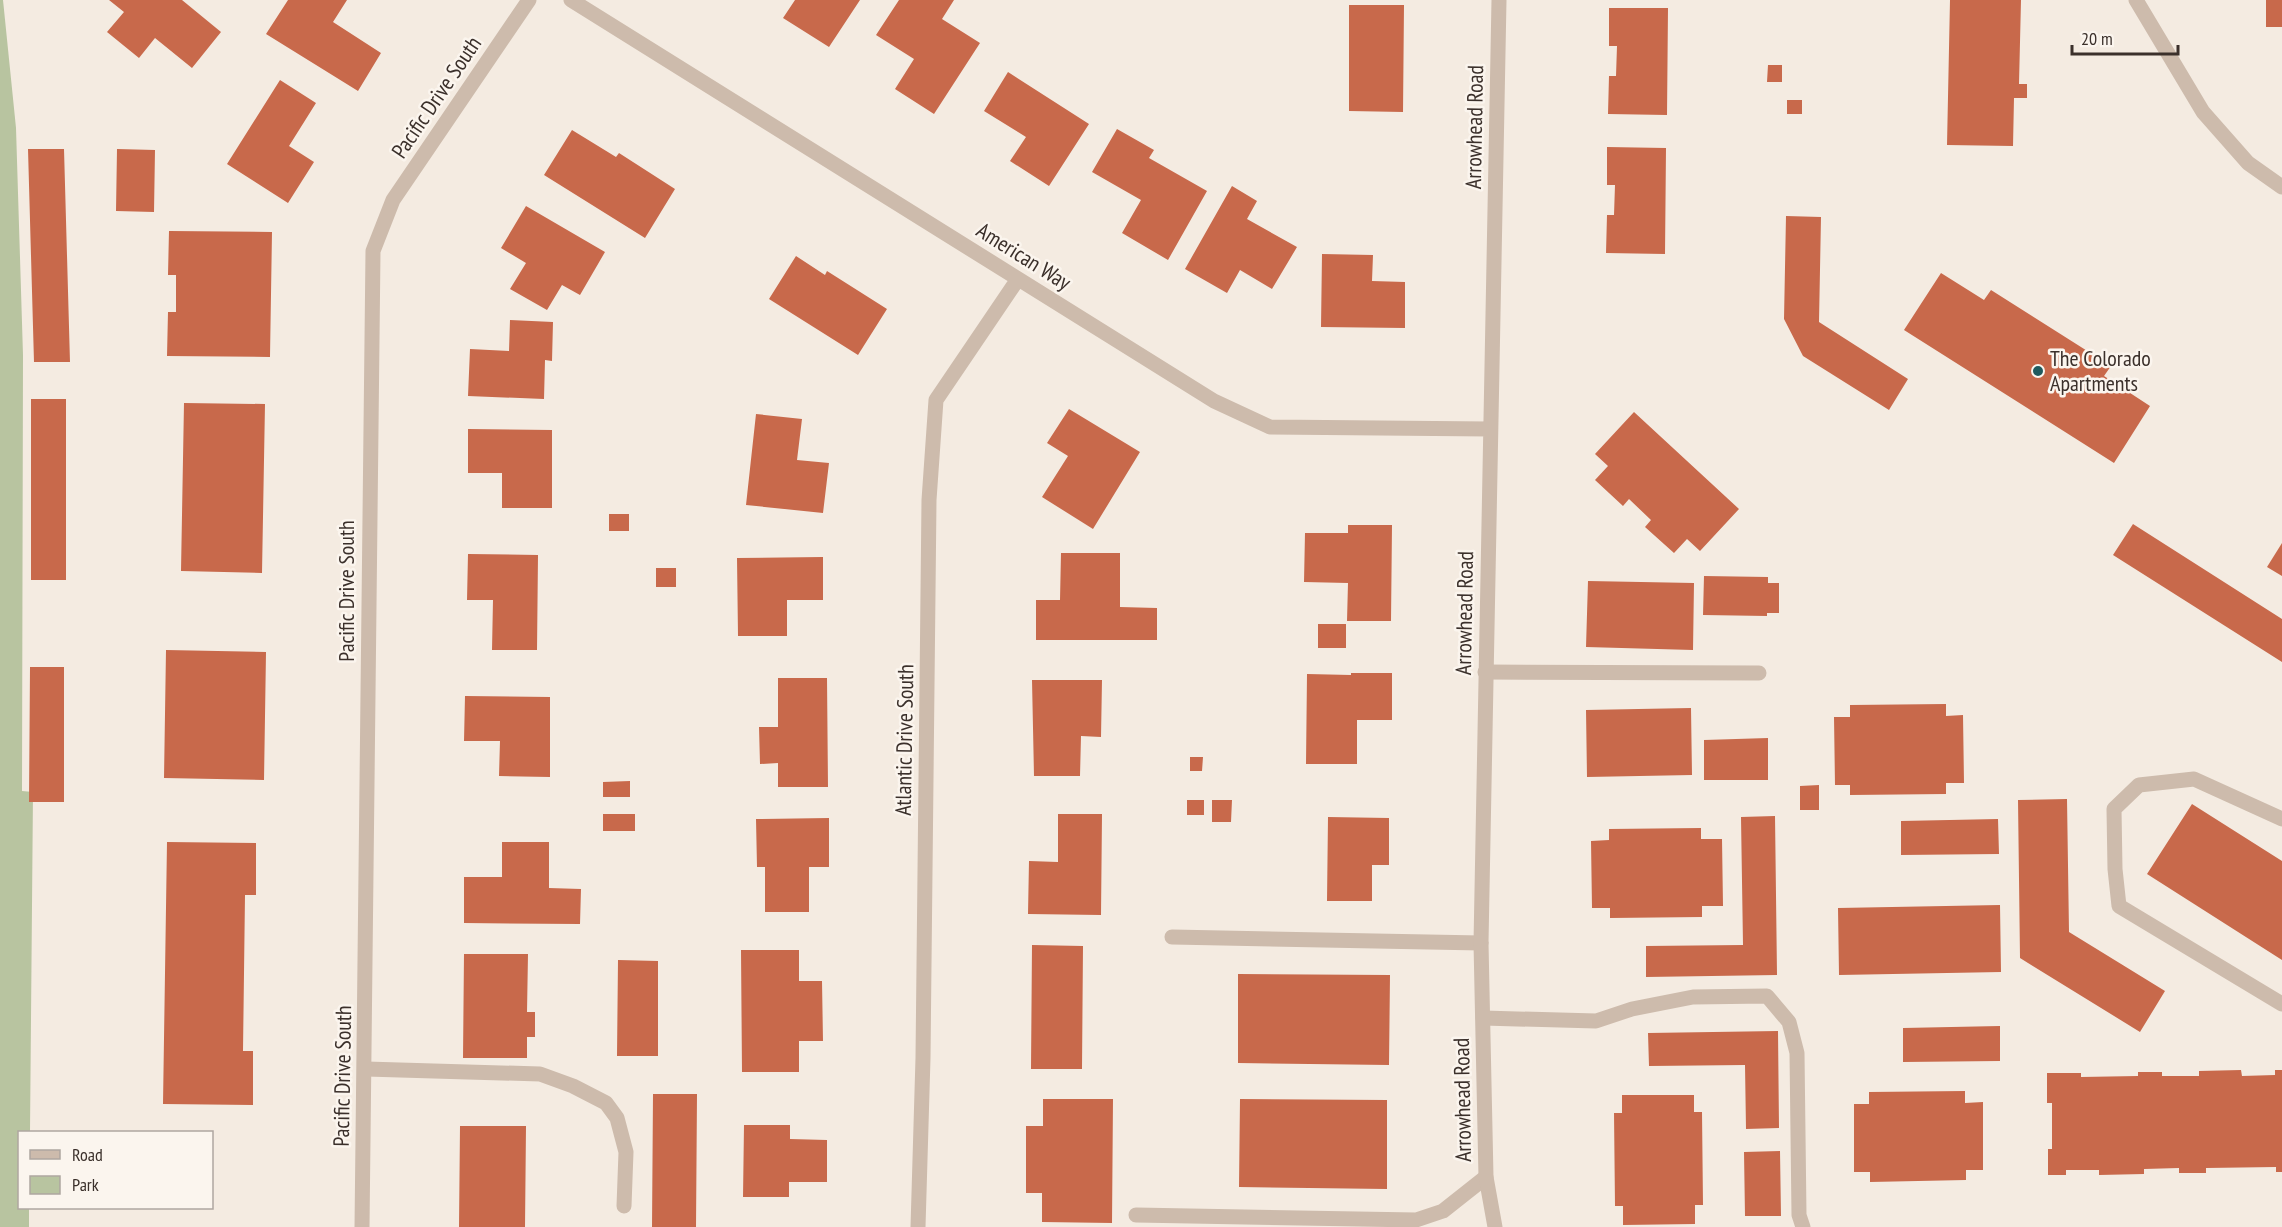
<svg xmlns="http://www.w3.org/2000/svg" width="2282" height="1227" viewBox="0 0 2282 1227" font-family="'PT Sans Narrow',sans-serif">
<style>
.green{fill:#b8c4a0}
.building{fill:#c8694b}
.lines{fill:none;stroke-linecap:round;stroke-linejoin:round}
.lane{stroke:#cdbbac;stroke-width:15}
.street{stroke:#cdbbac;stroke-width:15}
.poi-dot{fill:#1f5a5e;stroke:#fbf5ee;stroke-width:2}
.labels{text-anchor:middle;stroke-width:5;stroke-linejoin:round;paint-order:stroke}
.street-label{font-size:22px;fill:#3b302b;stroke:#fbf5ee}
.poi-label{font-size:22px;fill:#3b302b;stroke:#fbf5ee;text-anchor:start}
</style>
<rect width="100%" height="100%" fill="#f4ebe1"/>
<path class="green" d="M0,0H3L16,128L23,355L22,791L33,792L30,1132H20V1208H29V1227H0Z"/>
<path class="building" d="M109,0H182L221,32L192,68L155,38L139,58L107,32L124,12Z
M288,0H347L333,22L381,53L358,91L266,34Z
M795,0H860L829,47L783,18Z
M899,0H954L942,19L980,43L934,114L895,89L914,59L876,35Z
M1950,0H2021L2019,84H2027V98H2014L2013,146L1947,145Z
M2266,0H2282V27H2266Z
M1349,5H1404L1403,112L1349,111Z
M1609,8H1668L1667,115L1608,114L1609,76H1616L1617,46H1609Z
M1768,65H1782V82H1767Z
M1008,72L1089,124L1049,186L1010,161L1026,137L984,111Z
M280,80L316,103L289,146L314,162L288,203L227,164Z
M1787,100H1802V114H1787Z
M1117,129L1154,150L1149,158L1207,191L1168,260L1122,233L1141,200L1092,172Z
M572,130L616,157L619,153L675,189L645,238L544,175Z
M1607,147L1666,148L1665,254L1606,253L1607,215H1614L1615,185H1607Z
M28,149H64L70,362H34Z
M117,149L155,150L154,212L116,211Z
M1232,186L1257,201L1247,219L1297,247L1272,289L1240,270L1227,293L1185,269Z
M526,206L605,252L580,295L562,285L547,310L510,289L526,263L501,248Z
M1786,216L1821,217L1819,322L1908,379L1889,410L1803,356L1784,319Z
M169,231L272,232L270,357L167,356L168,312H176V275H168Z
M1322,254L1373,255L1372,281L1405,282V328L1321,327Z
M796,256L825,275L827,271L887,309L858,355L769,299Z
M1941,273L1984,300L1991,290L2111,366L2104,376L2150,406L2114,463L1904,330Z
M510,320L553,322L552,361L545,360L544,399L468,396L470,349L509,351Z
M31,399H66V580H31Z
M184,403L265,404L262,573L181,571Z
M1069,409L1140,452L1093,529L1042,497L1068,456L1047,443Z
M1634,412L1739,509L1700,551L1687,539L1674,553L1645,527L1651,520L1629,499L1623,506L1595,480L1608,466L1595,454Z
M756,414L802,419L797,460L829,463L823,513L746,505Z
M468,429L552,430V508H502V473H468Z
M609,514H629V531H609Z
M2133,524L2282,619V662L2113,555Z
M1348,525H1392L1391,621H1347L1348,583L1304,582L1305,533H1348Z
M2282,543V576L2267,567Z
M1061,553H1120V607L1157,608V640H1036V600H1060Z
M468,554L538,555L537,650H492L493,600H467Z
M823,557V600H787V636H738L737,558Z
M656,568H676V587H656Z
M1704,576L1768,577V583H1779V613H1767V616L1703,615Z
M1588,581L1694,583L1693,650L1586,647Z
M1318,624H1346V648H1318Z
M166,650L266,652L264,780L164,778Z
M30,667H64V802H29Z
M1351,673H1392V720H1357V764H1306L1307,674L1351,675Z
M778,678H827L828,787H778V763L760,764L759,727H778Z
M1032,680H1102L1101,737L1081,736L1080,776H1034Z
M465,696L550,697V777L499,776L500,741H464Z
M1946,704V716L1963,715L1964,783H1946V794L1850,795V785H1835L1834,717H1850V705Z
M1691,708L1692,775L1587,777L1586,710Z
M1768,738V780H1704V740Z
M1190,757H1203L1202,771H1190Z
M630,781V797H603V782Z
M1819,785V810H1800V786Z
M2067,799L2069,932L2165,991L2140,1032L2020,958L2018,800Z
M1187,800H1204V815H1187Z
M1212,800H1232L1231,822H1212Z
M2192,804L2282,861V960L2147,874Z
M603,814H635V831H603Z
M1058,814H1102L1101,915L1028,914L1029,861L1058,862Z
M1775,816L1777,975L1646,977V946L1743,945L1741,817Z
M1328,817L1389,818V865H1372V901H1327Z
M829,818V867H809V912H765V867H757L756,819Z
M1998,819L1999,854L1901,855V821Z
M1701,828V839H1722L1723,906H1702V917L1610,918V908H1592L1591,841L1609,840V829Z
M167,842L256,843V895H245L243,1051H253V1105L163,1104Z
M502,842H549V888L581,889L580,924L464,923V877H502Z
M2000,905L2001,972L1839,975L1838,908Z
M1032,945L1083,946L1082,1069H1031Z
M741,950H799V981H822L823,1041H799V1072H742Z
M464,954H528L527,1012H535V1037H527V1058H463Z
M618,960L658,961V1056H617Z
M1238,974L1390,975L1389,1065L1238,1063Z
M2000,1026V1061L1903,1062V1028Z
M1778,1031L1779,1128L1746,1129L1745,1065L1649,1066L1648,1033Z
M2241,1070L2242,1076L2275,1075V1070H2282V1172H2276V1167L2206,1168V1173H2179V1168L2144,1169V1174L2099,1175V1170H2066V1175H2048V1149H2052V1103H2047V1073H2081V1077L2138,1076V1072H2162V1076H2199V1071Z
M1965,1091V1103L1983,1102V1170H1966V1180L1870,1182V1172H1854V1104H1869V1092Z
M653,1094H697L696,1227H652Z
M1622,1095H1694V1112H1702L1703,1205H1695V1224L1623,1225V1206H1615L1614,1113H1622Z
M1043,1099H1113L1112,1223L1042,1222V1193H1026V1126H1043Z
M1240,1099L1387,1100V1189L1239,1187Z
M744,1125H790V1139L827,1140V1182H789V1197H743Z
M460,1126H526L525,1227H459Z
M1780,1151L1781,1216H1745L1744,1152Z"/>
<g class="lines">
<path class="lane" d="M1485,672L1759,673
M2282,819L2194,779L2139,785L2114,809L2115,869L2119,906L2282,1004
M1172,937L1481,943
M1483,1018L1596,1021L1632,1009L1693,997L1767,996L1789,1022L1797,1053L1799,1215L1803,1227
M366,1069L540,1074L573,1086L606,1103L617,1118L626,1152L624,1206
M1136,1215L1416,1220L1443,1211L1486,1177"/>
<path class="street" d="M571,0L1214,401L1270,427L1489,429
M2136,0L2203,112L2248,163L2282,187
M362,1227L373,251L393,200L529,0
M918,1227L923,1058L929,500L936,400L1018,279
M1495,1227L1486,1177L1481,943L1499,0"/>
</g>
<circle class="poi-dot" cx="2038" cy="371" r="6"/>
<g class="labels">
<g class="street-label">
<text transform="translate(436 97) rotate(-56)" y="8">Pacific Drive South</text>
<text transform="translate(1474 127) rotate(-89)" y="8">Arrowhead Road</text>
<text transform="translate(1024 256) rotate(32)" y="8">American Way</text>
<text transform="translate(346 591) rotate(-90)" y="8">Pacific Drive South</text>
<text transform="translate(1464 613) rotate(-89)" y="8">Arrowhead Road</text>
<text transform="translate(904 740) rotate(-89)" y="8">Atlantic Drive South</text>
<text transform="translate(342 1076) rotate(-89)" y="8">Pacific Drive South</text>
<text transform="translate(1462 1100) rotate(-91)" y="8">Arrowhead Road</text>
</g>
<g class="poi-label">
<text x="2050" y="366">The Colorado<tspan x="2050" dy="25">Apartments</tspan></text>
</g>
</g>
<rect x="18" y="1131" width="195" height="78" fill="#fbf5ee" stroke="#aea6a0" stroke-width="1.5"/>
<rect x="30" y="1150" width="30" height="9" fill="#cdbbac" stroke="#aea6a0" stroke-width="1.5"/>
<text x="72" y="1161" font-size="18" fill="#3b302b">Road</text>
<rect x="30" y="1176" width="30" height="18" fill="#b8c4a0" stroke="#aea6a0" stroke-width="1.5"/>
<text x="72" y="1191" font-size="18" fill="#3b302b">Park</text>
<path d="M2072 45v9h106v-9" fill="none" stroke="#3b302b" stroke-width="3"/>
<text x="2081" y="45" font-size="18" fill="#3b302b" stroke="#fbf5ee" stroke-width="4.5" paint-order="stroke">20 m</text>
</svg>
